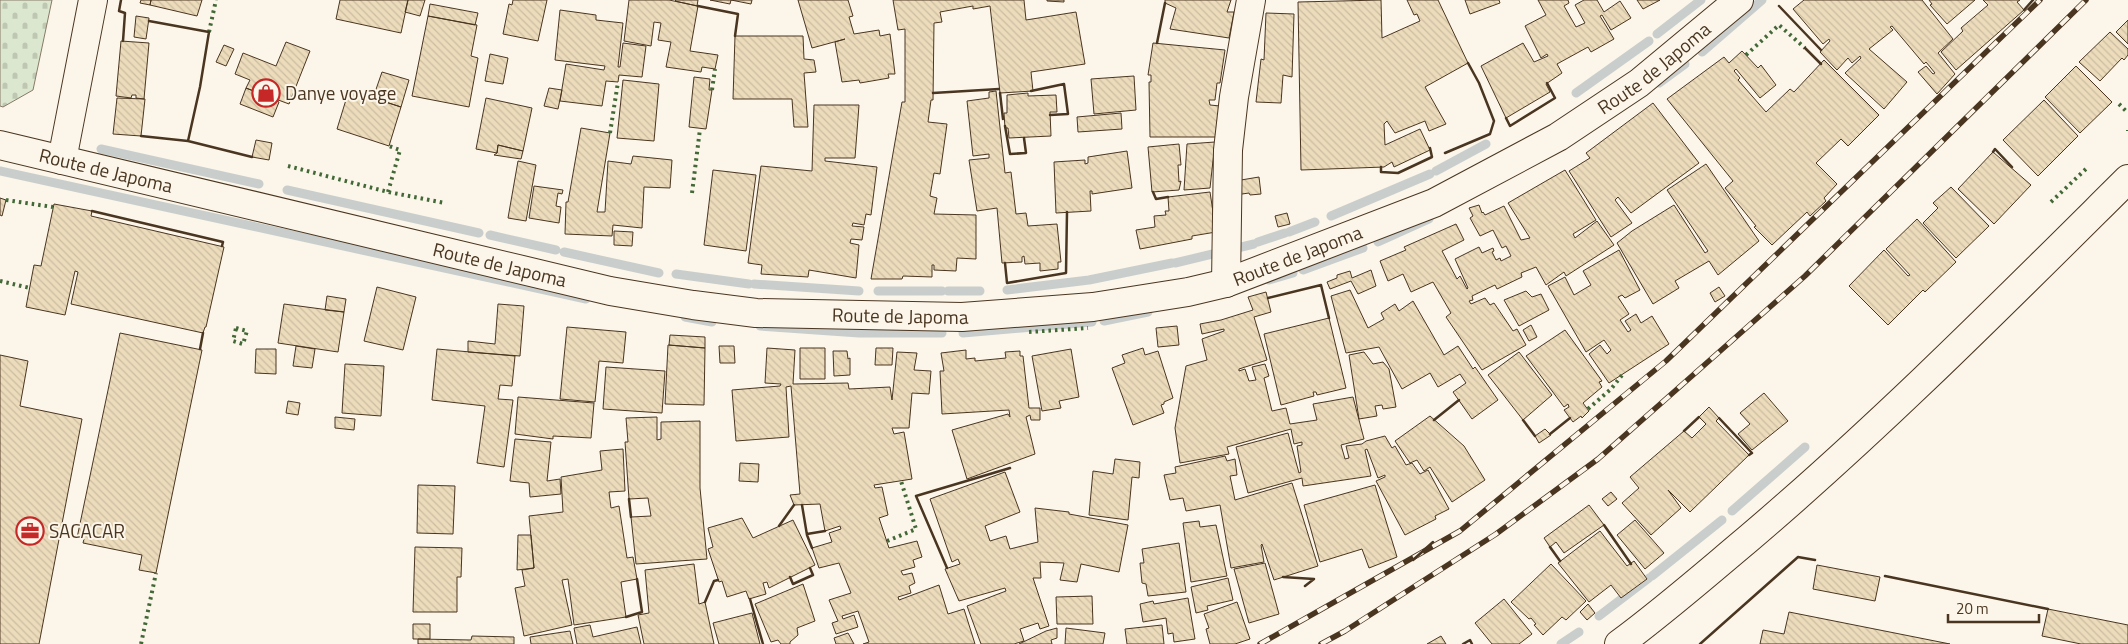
<svg xmlns="http://www.w3.org/2000/svg" width="2128" height="644" viewBox="0 0 2128 644" font-family="'Titillium Web',sans-serif">
<style>
.cemetery{fill:url(#cemetery-stones);stroke:#887966}
.lines{fill:none;stroke-linecap:round;stroke-linejoin:round}
.stream{stroke:#c9cecd;stroke-width:9}
.building{fill:url(#building-back-hatch);stroke:#4a3520}
.minor-casing{stroke:#4a3520;stroke-width:30}
.primary-casing{stroke:#4a3520;stroke-width:30}
.minor{stroke:#fbf6e9;stroke-width:28}
.primary{stroke:#fbf6e9;stroke-width:28}
.rail-casing{stroke:#4a3520;stroke-width:5.5}
.rail{stroke:#fbf6e9;stroke-width:4;stroke-dasharray:11;stroke-linecap:butt}
.hedge{stroke:#436837;stroke-width:4;stroke-dasharray:2.5 4;stroke-linecap:butt}
.wall{stroke:#4a3520;stroke-width:2.5}
.labels{text-anchor:middle;stroke-width:4;stroke-linejoin:round;paint-order:stroke}
.street-label{font-size:19px;fill:#4a3520;stroke:#fbf6e9}
.poi-label{font-size:19px;fill:#4a3520;stroke:#fbf6e9;text-anchor:start}
</style>
<defs>
<pattern id="cemetery-stones" width="16" height="16" patternUnits="userSpaceOnUse" patternTransform="scale(1.25)"><rect width="16" height="16" fill="#dce7d0"/><path d="M2 7V4a2 2 0 0 1 4 0v3zM10 15v-3a2 2 0 0 1 4 0v3z" fill="#bec7b2"/></pattern>
<pattern id="building-back-hatch" width="6" height="6" patternUnits="userSpaceOnUse" patternTransform="scale(1.25)"><rect width="6" height="6" fill="#ecdcbc"/><path d="M-1 5l2 2M0 0l6 6M5-1l2 2" fill="none" stroke="#ccbda1"/></pattern>
</defs>
<rect width="100%" height="100%" fill="#fbf6e9"/>
<path class="cemetery" d="M0,0H52L33,90L3,107L0,106Z"/>
<g class="lines">
<path class="stream" d="M1657,34L1701,0
M1702,52L1762,0
M1659,83L1685,64
M1576,93L1649,41
M101,149L259,184
M0,171L586,299
M1436,171L1486,144
M287,190L479,233
M1331,216L1430,174
M1289,232L1315,222
M490,235L556,250
M1258,242L1285,233
M1378,242L1429,219
M564,252L659,273
M1175,263L1254,244
M1303,270L1363,248
M676,274L749,284
M1269,280L1293,273
M754,284L859,291
M1007,290L1089,280L1172,263
M878,291H942
M948,291H980
M685,317L712,322
M1104,321L1148,312
M760,326L859,333H942
M963,333L1092,322
M1732,511L1805,447
M1652,576L1722,520
M1599,616L1649,578
M1561,644L1579,632"/>
</g>
<path class="building" d="M141,0H151L150,5L140,3Z
M151,0H202L197,16L150,5Z
M340,0H408L401,33L336,19Z
M408,0H425L420,16L405,12Z
M513,0H547L538,41L503,34L509,4L512,5Z
M629,0H669L698,6L690,51L718,55L715,69L702,67L701,72L666,67L671,42L658,40L661,23L654,22L651,46L624,41Z
M676,0H698L697,6L675,1Z
M710,0H752L751,4L731,0L730,4Z
M798,0H848L853,16L849,17L854,34L879,30L880,36L890,34L895,74H888L889,78L860,83L859,80L842,82L835,42L845,39L812,48Z
M893,0H1024L1026,20L1076,12L1085,64L1031,72L1033,91L1000,93L990,6L973,9V6L940,12L942,22L934,23L933,100H931L928,122L947,124L940,174L934,173L930,196L937,198L934,214L976,215V259L957,258L956,271L934,270V265H932V277L903,276L902,279H871L902,102H905V29L898,30Z
M1047,0H1064V2L1047,1Z
M1165,0H1231L1227,12H1234L1229,38L1170,29L1176,8L1165,3Z
M1381,0L1382,38L1420,21L1417,14L1414,15L1407,0H1438L1468,63L1425,87L1446,124L1429,131L1425,121L1395,133L1387,121L1384,124L1385,145L1420,129L1430,150L1394,167L1392,162L1384,167L1301,170L1298,2Z
M1465,0H1499L1500,3L1470,14Z
M1538,0H1568L1569,3L1564,6L1576,27L1585,23L1575,5L1584,0H1597L1604,12L1620,1L1631,18L1611,30L1602,15L1600,16L1614,39L1591,52L1588,47L1557,64L1562,73L1546,84L1550,92L1506,118L1481,66L1523,43L1534,62L1548,56L1547,54L1541,58L1525,26L1546,15Z
M1637,0H1660L1643,9Z
M1804,0H1922L1953,39L1938,53L1955,74L1937,94L1918,72L1926,66L1933,74L1935,73L1926,62L1924,64L1892,26L1890,27L1893,30L1869,49L1907,82L1884,109L1845,73L1861,58L1860,56L1852,63L1848,58L1837,70L1820,52L1830,41L1829,39L1823,44L1793,9Z
M1929,0H1975L1947,24L1930,5L1932,4Z
M1983,0H2020L2017,2L2024,10L1956,70L1941,52L1963,31L1961,28L1988,5Z
M430,4L478,13L475,25L428,16Z
M560,10L596,15V20L623,23L618,67H620L623,43L646,46L642,77L619,75L618,82L606,81L602,106L560,101L566,64L604,70L605,66L555,60Z
M1266,13L1294,14L1292,77L1283,75L1281,103L1256,102L1261,59L1264,60Z
M136,16L149,18L146,39L134,37Z
M428,16L477,25L471,56L478,58L469,107L412,96Z
M2128,20V44L2116,32Z
M2110,32L2128,49V55L2124,60L2122,58L2100,81L2079,62Z
M735,36H803L804,59L814,60L816,72L804,73L808,127H794L792,99H733Z
M121,41L149,43L144,99L136,98V95H132L131,98L116,96Z
M286,42L310,51L289,104L246,88L250,80L235,74L243,53L276,66Z
M1153,43L1225,50L1220,83H1217L1215,100H1209L1210,105L1220,106L1217,137H1150L1149,82H1151V75H1148Z
M224,45L234,49L226,66L216,62Z
M1742,51L1758,68L1761,65L1776,85L1760,98L1736,69L1734,71L1740,78L1738,80L1766,112L1790,89L1794,92L1824,60L1879,115L1848,146L1841,139L1816,163L1837,184L1824,198L1826,201L1810,216L1807,212L1772,245L1754,227L1756,226L1725,188L1733,181L1667,99L1724,57L1729,63Z
M490,54L508,58L503,84L485,81Z
M2076,66L2112,102L2080,133L2045,97Z
M382,72L409,80L401,107L373,98Z
M1134,76L1136,110L1094,114L1091,79Z
M694,77L710,79L709,90H712L706,129L689,127Z
M623,80L659,84L654,141L617,138Z
M246,88L279,102L273,117L240,104Z
M549,88L562,90L558,109L544,106Z
M349,90L401,107L389,146L337,129Z
M996,91L1005,173L1011,172L1016,214L1026,213L1028,226L1057,224L1061,262H1058V269L1040,271V263L1025,264L1024,256L1022,257V262L1002,263L997,208L977,211L969,160L989,158V154L973,156L967,101L989,98V92Z
M1028,93V96L1056,95L1057,112H1050L1051,136L1009,138L1008,128H1005L1004,113H1007V95Z
M117,98L145,99L141,136L113,134Z
M486,98L532,108L523,151L498,145L497,153L476,149Z
M2044,100L2078,136L2038,176L2003,140Z
M1653,103L1699,163L1631,213L1618,197L1615,200L1632,223L1611,237L1569,171L1590,158L1586,153Z
M814,105H859L855,158H825V161L877,167L871,215L866,214L864,225L853,223L852,226L864,227L862,240L851,239L850,243L859,245L856,278L809,270L808,277L761,274L762,265L748,263L761,166L812,171Z
M1121,113L1122,129L1078,132L1077,117Z
M581,128L610,133L597,212H605L608,161L631,164L633,156L672,160L670,188L644,187L642,228L613,225L612,236L565,234L566,202H568Z
M256,140L272,143L269,160L252,157Z
M1215,142L1210,188L1184,190L1187,144Z
M1179,144L1181,165H1178L1179,182L1181,181L1179,190L1152,192L1148,147Z
M498,145L523,151L521,159L494,155L497,153Z
M1127,151L1132,188L1092,194V191H1090L1091,211L1056,213L1054,162L1085,160V164L1088,163V157Z
M1993,152L2031,185L1994,224L1958,189Z
M518,161L536,165L526,221L508,218Z
M1706,164L1759,241L1718,275L1709,261L1675,281L1679,288L1653,304L1617,243L1632,231L1674,205L1705,253L1708,251L1667,190Z
M713,170L756,175L746,251L704,245Z
M1565,170L1596,220L1573,234L1575,238L1597,221L1614,245L1566,276L1564,272L1546,285L1536,267L1521,273L1522,277L1497,289L1495,285L1472,296L1473,300L1469,301L1471,304L1485,298L1490,305L1494,303L1513,331L1517,329L1526,345L1482,370L1446,317L1451,313L1433,282L1411,292L1403,274L1388,281L1380,261L1406,250L1404,247L1456,224L1464,240L1442,251L1457,279L1460,276L1467,289L1468,288L1455,259L1479,247L1482,253L1493,248L1494,251L1492,252L1496,260L1500,258L1501,261L1511,256L1506,246L1502,248L1493,230L1480,236L1470,218L1473,216L1469,208L1479,205L1482,213L1483,212L1485,215L1504,206L1521,240L1530,238L1508,203Z
M1259,177L1261,194L1250,195L1249,193L1235,195V181Z
M534,186L563,190L562,194L558,193L556,206L561,207L559,223L529,218Z
M1951,187L1989,226L1956,258L1923,223L1938,208L1933,203Z
M1210,192L1216,232L1192,236V239L1140,249L1136,230L1155,227L1154,216L1166,215L1165,211H1169L1168,197Z
M0,198L6,200L2,216L0,215Z
M54,204L92,211L91,216L224,247L206,327H205L203,333L71,304L78,272L75,271L65,315L26,307L34,265L41,266Z
M1287,213L1290,224L1278,227L1275,216Z
M1917,219L1956,262L1925,292L1923,290L1888,325L1849,286L1884,250L1908,276L1910,275L1886,249Z
M614,231L633,232L632,246L614,245Z
M1619,250L1640,290L1625,298L1622,295L1618,297L1629,314L1620,320L1628,332L1631,330L1625,321L1636,314L1641,323L1652,316L1669,344L1609,383L1589,354L1600,345L1607,354L1611,350L1604,340L1586,352L1548,286L1565,277L1574,295L1591,285L1583,271Z
M1371,270L1376,286L1358,294L1351,281L1330,289L1327,282L1337,278V275L1350,271L1352,278Z
M377,287L416,297L403,350L364,341Z
M1719,287L1725,296L1715,302L1710,293Z
M1350,290L1368,328L1384,319L1381,313L1395,304L1399,311L1413,301L1444,355L1458,346L1473,369L1475,367L1498,400L1472,419L1453,392L1466,383L1460,374L1438,387L1430,373L1402,389L1379,347L1346,353L1331,296Z
M1526,291L1532,297L1541,294L1549,310L1519,326L1504,300Z
M1266,292L1271,312L1254,317L1267,360L1239,369V371L1245,369L1249,381L1256,380L1252,367L1265,364L1269,376L1264,378L1272,411L1286,408L1290,424L1317,420L1313,404L1353,397L1364,439L1341,445L1345,459L1349,458L1346,446L1362,444L1366,441L1385,436L1392,448L1395,446L1406,465L1412,463L1420,474L1428,470L1449,509L1435,516L1436,519L1405,535L1376,481L1385,477V475L1378,478L1367,449L1365,450L1371,476L1303,486L1302,478L1248,493L1236,447L1288,433L1299,473L1301,472L1297,446L1302,445V442L1294,444L1291,429L1227,447L1229,454L1180,463L1175,428L1186,366L1207,360L1202,339L1224,331V329L1202,334L1200,324L1221,320L1253,310L1248,297Z
M327,296L346,299L344,312L325,310Z
M284,304L344,312L338,352L278,343Z
M498,304L524,306L520,356L468,352V341L495,344Z
M1329,318L1346,388L1317,395L1316,392H1313L1314,396L1281,405L1264,334Z
M1531,325L1537,337L1529,341L1523,330Z
M1177,326L1179,345L1158,347L1156,328Z
M567,327L626,332L623,363L599,361L595,402L560,399Z
M1565,330L1602,381L1599,382L1602,387L1583,403L1589,411L1582,418L1581,416L1573,422L1564,410L1569,407L1568,404L1564,407L1526,356Z
M120,333L202,350L156,573L139,570L142,555L83,543L84,539L77,538Z
M670,335L705,337V348L669,345Z
M668,345L705,348L704,405L665,404Z
M296,346L315,349L312,368L293,366Z
M719,346H734L735,363H720Z
M767,348L795,350L793,384L848,383L849,389L890,387L892,400L897,352L917,353L914,370L931,371L929,394L912,393L909,428H892L894,434L904,432L912,479L874,485L875,488L882,487L888,515L879,518L889,548L917,541L922,557L913,560L915,567L901,571L903,575L912,573L915,583L909,586L911,593L898,597L899,600L939,585L948,614L964,609L975,644H863L869,642L858,611L842,616L843,619L854,615L858,627L836,634L832,623L838,621L829,600L851,593L839,563L819,568L812,548L832,542L829,533L841,529L840,526L825,531L820,504L794,505L790,495L800,494L791,386L786,387L789,437L736,441L732,390L780,386L781,384L765,383Z
M800,348H825V379H800Z
M876,348H893L892,365H875Z
M1143,348L1145,355L1158,351L1173,398L1164,402V404L1161,405L1164,413L1133,425L1112,368L1125,363L1122,355Z
M256,349H276V374L255,373Z
M437,349L515,356L512,386L500,385L498,399L513,400L504,467L477,463L485,406L432,400Z
M1071,349L1079,397L1059,401L1061,408L1042,411L1032,356Z
M966,350V359L975,358V361L1006,358L1005,352L1020,351V356H1023L1029,408H1040V420H1031L1030,415L1026,417L1035,454L967,479L952,430L1008,414L1010,417L1009,410L942,414L940,371H944L941,353Z
M833,351H847L848,359L850,358V375L834,376Z
M1364,352L1373,364L1383,362L1389,369L1396,407L1383,409L1382,405L1375,406L1377,416L1359,419L1349,355Z
M1519,352L1552,395L1523,420L1488,375Z
M0,355L28,361L20,406L82,419L39,644H0Z
M345,364L384,366L381,416L342,413Z
M606,367L665,371L662,413L603,409Z
M1764,393L1788,421L1752,450L1738,434L1750,424L1740,413Z
M518,397L594,403L591,438L553,436V439L515,434Z
M288,401L300,403L298,415L286,413Z
M1709,407L1719,418L1716,421L1749,455L1690,512L1668,490L1681,508L1651,535L1622,503L1639,488L1630,477L1684,431L1692,438L1706,424L1699,417Z
M1430,416L1464,446L1485,480L1452,502L1430,467L1424,471L1417,460L1410,463L1395,441Z
M335,417L355,419L354,430L335,428Z
M657,417V440L661,439V422L700,421V488L707,559L636,564L631,517L651,516L648,498L629,499L625,442H628L626,418Z
M1545,429L1551,435L1539,443L1535,436Z
M515,439L551,442L547,481L560,479L561,494L530,497L529,483L510,481Z
M623,449L625,491L609,492L611,508L619,506L627,558L633,557L637,579L621,582L626,617L574,625L568,579L562,580L572,625L524,636L515,588L525,586L522,570L534,568L529,516L563,512L561,477L602,470L600,451Z
M1225,456L1227,461L1235,459L1237,475L1230,476L1235,500L1292,483L1318,566L1274,580L1262,544L1261,545L1264,562L1231,568L1220,505L1186,511L1183,498L1170,500L1164,475L1176,473L1175,467Z
M1115,459L1140,462L1139,478L1132,477L1128,520L1089,515L1093,471L1113,474Z
M740,463L759,464L758,482L739,481Z
M1005,472L1020,512L985,526L990,541L1006,536L1010,549L1038,542L1035,508L1069,512V514L1128,525L1119,572L1081,564L1077,582L1060,580L1064,563L1040,562L1041,578H1033L1049,626L1040,629L1038,623L1020,629L1024,641L1014,644H981L967,606L1006,591L1005,588L959,601L945,569L960,564L958,559L952,562L930,499Z
M418,485L455,486L453,534L417,533Z
M1375,485L1397,557L1369,568L1362,549L1320,562L1304,505Z
M1611,492L1617,499L1608,506L1602,499Z
M1589,505L1604,525L1564,553L1556,542L1550,547L1544,538Z
M742,518L753,538L793,520L815,565L769,588L767,582L763,583L766,594L749,599L746,591L727,597L722,581L719,582L708,549L713,547L708,528Z
M1635,520L1664,553L1645,569L1617,535Z
M1199,521L1200,527L1216,525L1227,576L1191,582L1183,523Z
M1600,531L1627,566L1634,561L1647,579L1621,598L1611,585L1589,602L1558,563Z
M518,535H531L534,568L517,570Z
M1179,543L1186,592L1148,596L1146,584L1142,583L1140,563H1144L1142,549Z
M415,547L462,548L461,577H457V612H413Z
M1265,563L1279,614L1249,623L1234,569Z
M694,564L699,604L705,602L714,644H644L638,615L649,613L645,570Z
M1551,564L1586,601L1566,620L1562,617L1543,635L1534,625L1536,624L1531,618L1529,619L1511,602Z
M1817,565L1880,577L1875,601L1813,589Z
M1228,578L1233,600L1207,606L1208,610L1196,613L1191,587Z
M803,584L815,621L797,628L798,635L790,642V644H781L778,640L771,642L755,604Z
M1092,596L1093,624H1057L1056,597Z
M1188,598L1195,639L1174,642L1173,633L1168,634L1166,618L1143,622L1140,604L1153,601L1154,604Z
M1504,599L1532,634L1519,644H1492L1475,623Z
M1237,602L1250,639L1235,644H1210L1206,629L1209,628L1204,614Z
M1588,604L1595,613L1587,620L1580,612Z
M2048,609L2128,625V644H2081L2042,636Z
M1789,612L1950,644H1760L1763,630L1784,634Z
M752,613L760,644H719L713,623Z
M413,624H430V639H413Z
M590,625L593,637L637,627L641,644H577L574,628Z
M1162,625L1164,644H1127L1125,629Z
M1057,628V638L1051,640L1052,644H1019L1046,631Z
M1066,628L1105,633L1103,644H1065Z
M570,631L573,644H531L530,637Z
M848,633L854,644H836L834,638Z
M472,636L514,637V644H418V639L471,640Z
M1441,636L1446,644H1427Z"/>
<g class="lines">
<g class="minor-casing">
<path id="minor" d="M62,160L93,0
M1226,283L1228,150L1234,97L1251,0
M1619,644C1664,611 1705,575 1748,539C1881,426 2004,302 2128,179"/>
</g>
<g class="primary-casing">
<g id="primary">
<path id="s1" d="M0,145L610,291L693,305L756,313L962,317L1093,307L1188,292L1226,283L1434,203L1558,137L1639,83L1739,0"/>
</g>
</g>
<use href="#minor" class="minor"/>
<use href="#primary" class="primary"/>
<g class="rail-casing">
<path id="rail" d="M1260,644L1460,531L1666,361L2040,0
M1321,644L1345,631L1496,534L1598,459L1805,276L2086,0"/>
</g>
<use href="#rail" class="rail"/>
<path class="hedge" d="M209,32L216,0
M1746,55L1779,25L1805,48
M712,90L715,69
M2119,104L2128,113
M2128,131V130
M610,133L618,82
M288,166L388,192L445,203
M388,192L400,150L389,146
M692,193L700,129
M6,200L53,207
M2051,202L2088,167
M0,281L30,288
M236,328L247,331L243,344L233,341Z
M1029,332L1088,328
M1588,409L1611,389L1623,374
M887,541L916,529L901,481
M141,644L156,573"/>
<path class="wall" d="M121,0L119,11L125,13L123,41
M698,6L738,14L735,36
M1779,6L1821,50
M2024,10L2033,0
M149,21L209,32L200,87L188,141
M1157,43L1165,3
M1805,48L1821,64
M1031,91L1064,84L1068,114L1050,115
M933,93L999,89
M1000,93L1003,119
M1506,118L1510,126L1555,98L1547,83
M1005,126L1010,154L1026,153L1024,138
M141,136L188,141L252,157
M1993,152L1995,149L2012,167
M1445,153L1490,134L1494,121L1479,83L1468,63
M1381,167V172L1398,173L1432,157L1430,148
M1153,192L1156,199L1168,197
M92,211L223,242L222,246
M1005,263L1007,283L1066,273L1067,212
M1268,298L1321,285L1329,318
M200,349L203,333
M1719,418L1752,453L1749,455
M1434,420L1459,400
M1523,420L1535,436
M1684,431L1699,417
M1550,434L1570,418
M629,499L631,517
M802,505L807,535L812,548
M1604,525L1631,564
M779,526L794,505
M807,534L825,531
M1550,547L1560,561
M1413,560L1433,542
M947,568L916,496L1010,468
M1885,576L2048,609
M790,577L793,584L813,575L810,568
M1283,577L1314,579L1305,586
M750,599L763,644
M705,602L714,581L718,580
M626,617L642,612L637,579
M1463,644L1470,640L1472,644
M1700,644L1798,557L1815,560"/>
</g>
<defs>
<g id="shop-ring" transform="scale(1.4375)"><circle r="9.5" fill="#fbf6e9" stroke="#c62828" stroke-width="1.5"/><path d="M-5-2.5h2.3a2.7 3.5 0 0 1 5.4 0H5L5.5 6h-11ZM-1.5-2.5h3a1.5 2.3 0 0 0-3 0Z" fill="#c62828"/></g>
<g id="office-ring" transform="scale(1.4375)"><circle r="9.5" fill="#fbf6e9" stroke="#c62828" stroke-width="1.5"/><path d="M-6-3h4V-5.5h4V-3h4V5H-6ZM-1-4.5V-3h2v-1.5ZM-6 0V1H6V0Z" fill="#c62828"/></g>
</defs>
<g fill-rule="evenodd">
<use href="#shop-ring" x="266" y="93"/>
<use href="#office-ring" x="30" y="531"/>
</g>
<g class="labels">
<g class="street-label">
<text dy="7" stroke="none"><textPath href="#s1" startOffset="1729">Route de Japoma</textPath></text>
<text dy="7" stroke="none"><textPath href="#s1" startOffset="109">Route de Japoma</textPath></text>
<text dy="7" stroke="none"><textPath href="#s1" startOffset="1324">Route de Japoma</textPath></text>
<text dy="7" stroke="none"><textPath href="#s1" startOffset="514">Route de Japoma</textPath></text>
<text dy="7" stroke="none"><textPath href="#s1" startOffset="919">Route de Japoma</textPath></text>
</g>
<g class="poi-label">
<text x="285" y="100">Danye voyage</text>
<text x="49" y="538">SACACAR</text>
</g>
</g>
<path d="M1948 614v8h91v-8" fill="none" stroke="#4a3520" stroke-width="2.5"/>
<text x="1956" y="614" font-size="15" fill="#4a3520" stroke="#fbf6e9" stroke-width="4" paint-order="stroke">20 m</text>
</svg>
